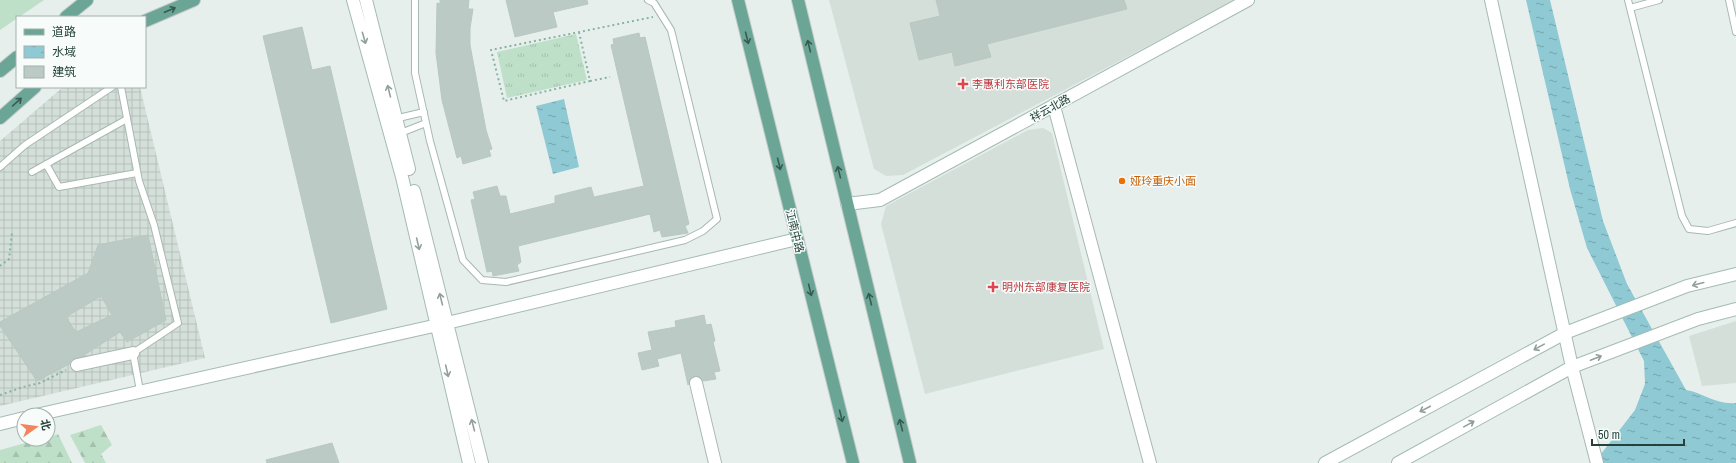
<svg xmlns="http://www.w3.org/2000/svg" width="1736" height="463" viewBox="0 0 1736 463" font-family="'Archivo Narrow','Noto Sans SC',sans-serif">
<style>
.built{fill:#d4dfda}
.industrial{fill:url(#industrial-grid)}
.grass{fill:url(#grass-tufts)}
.forest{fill:url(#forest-firs)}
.green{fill:#bfe0c8}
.water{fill:url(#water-ripples)}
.building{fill:#bbcac4;stroke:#b8c9c2;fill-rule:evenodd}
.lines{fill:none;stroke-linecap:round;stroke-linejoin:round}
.lane-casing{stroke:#a8b8b2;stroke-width:8}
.street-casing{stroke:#a8b8b2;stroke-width:14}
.secondary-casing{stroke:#a4bbb3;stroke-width:14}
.primary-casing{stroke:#c2cac8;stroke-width:14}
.path{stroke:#86b3a5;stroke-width:2;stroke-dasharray:2 3;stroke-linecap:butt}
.lane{stroke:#fff;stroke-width:6}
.street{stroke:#fff;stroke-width:12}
.secondary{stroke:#fff;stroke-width:12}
.primary{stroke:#6aa596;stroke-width:12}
.oneway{stroke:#365b51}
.oneway2{stroke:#92a09c}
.health-dot{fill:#e0444e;stroke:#f7fbf9;stroke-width:1.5}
.food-dot{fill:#e8710a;stroke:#f7fbf9;stroke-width:1.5}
.labels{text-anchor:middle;stroke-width:3;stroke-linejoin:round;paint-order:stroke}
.health-label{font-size:11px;fill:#be3a42;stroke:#f7fbf9;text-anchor:start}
.street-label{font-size:11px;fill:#24423a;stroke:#f7fbf9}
.food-label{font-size:11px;fill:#c56008;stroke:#f7fbf9;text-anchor:start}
</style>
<defs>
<pattern id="industrial-grid" width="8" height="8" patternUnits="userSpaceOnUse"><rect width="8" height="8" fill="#d4dfda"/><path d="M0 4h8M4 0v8" fill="none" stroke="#b6c1bc"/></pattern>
<pattern id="grass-tufts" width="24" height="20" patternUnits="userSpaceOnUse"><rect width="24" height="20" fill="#bfe0c8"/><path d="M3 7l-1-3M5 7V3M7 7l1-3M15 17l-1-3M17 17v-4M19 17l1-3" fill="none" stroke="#a4c1ad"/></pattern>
<pattern id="forest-firs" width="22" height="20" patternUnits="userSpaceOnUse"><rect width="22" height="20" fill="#bfe0c8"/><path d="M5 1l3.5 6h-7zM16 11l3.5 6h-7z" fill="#a4c1ad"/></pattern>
<pattern id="water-ripples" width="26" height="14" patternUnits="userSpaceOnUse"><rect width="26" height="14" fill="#8ec9d4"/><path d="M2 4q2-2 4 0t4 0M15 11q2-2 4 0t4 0" fill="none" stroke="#74a5ad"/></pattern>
</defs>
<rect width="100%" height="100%" fill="#e6efeb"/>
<path class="built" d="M829,0H1235L903,175L886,176L874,169Z
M1043,128L1052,133L1104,349L925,394L881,224L886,206L1028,130Z
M1736,321V383L1702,386L1689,336Z"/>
<path class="industrial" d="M63,87H140L205,358L0,406V141Z"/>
<path class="grass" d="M576,34L587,80L507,98L497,52Z"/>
<path class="forest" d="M101,425L112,445L101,454L106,463H85L70,435Z
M58,434L72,463H0V450L40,439H48V437Z"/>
<path class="green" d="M0,0H44L0,30Z"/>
<path class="water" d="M1526,0H1550L1603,221L1627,284L1686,390C1704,393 1716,405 1736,403V463H1594L1635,410L1645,384L1644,361L1587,248L1570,189Z
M564,99L579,167L553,174L536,106Z"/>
<path class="building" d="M440,0H469L468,9H473L470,28V45L486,130L492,149L489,150L491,156L463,164L461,156L457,158L442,100L436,53L437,3L440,4Z
M506,0H587L588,4L553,12L557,27L515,37Z
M936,0H1124L1127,9L987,44L991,57L955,66L952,52L919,60L910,23L940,16Z
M302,27L312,70L330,66L387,309L331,323L263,36Z
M639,33L640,38L645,37L689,224L685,226L688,233L662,237L660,230L654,232L650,214L518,246L521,262L517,265L519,271L493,276L492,271L487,272L471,200L475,199L473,192L497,186L500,196H506L510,214L555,203V196L591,187L594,197L644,186L611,45L614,44L613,39Z
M148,235L166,320L127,342L120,332L81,357L72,359L69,364L37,381L0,326V322L88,273L98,245ZM101,296L112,315L76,332L66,317Z
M704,315L706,325L711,324L715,341L713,342L720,371L714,372L716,379L703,381L701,378L695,376L691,378L688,385L681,353L657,359L659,366L642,370L638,353L652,350L648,332L676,327L675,321Z
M332,443L339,463H267L266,460Z"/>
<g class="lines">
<g class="lane-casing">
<path id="lane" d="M415,0V73L430,141L463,260L482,280L506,282L685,240L703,231L717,219L671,30L654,3L648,0
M1628,0L1682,216L1689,229L1708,231L1736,223
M1729,0L1736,32
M1630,8L1659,0
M121,87L139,181L154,225L178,323L133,353L140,391
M394,119L424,112
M398,134L426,123
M46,164L59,187L137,173
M0,167L25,145L112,87
M32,172L127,119"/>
</g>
<g class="street-casing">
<path id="street" d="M1054,106L1150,463
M77,365L133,353
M1572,367L1597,463
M696,383L715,463"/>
</g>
<g class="secondary-casing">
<path id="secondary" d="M353,0L402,177L469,463
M366,0L409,169
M1491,0L1572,367
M414,191L482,463
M847,204L880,200L1248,0
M36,415L447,323L797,239
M0,424L24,418
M1325,463L1565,333L1687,286L1736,274
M1398,463L1572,367L1698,319L1736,309"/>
</g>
<g class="primary-casing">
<path id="primary" d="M738,0L853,463
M798,0L910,463
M66,17L87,0
M145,21L194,0
M0,71L17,57
M0,118L35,87"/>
</g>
<path class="path" d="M579,32L590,81L504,101L491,50L653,17
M590,81L610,77
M0,266L9,259L12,233
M0,395L23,387L40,383L66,370"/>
<use href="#lane" class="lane"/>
<use href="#street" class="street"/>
<use href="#secondary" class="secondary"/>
<use href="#primary" class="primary"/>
</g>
<defs><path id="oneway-shaft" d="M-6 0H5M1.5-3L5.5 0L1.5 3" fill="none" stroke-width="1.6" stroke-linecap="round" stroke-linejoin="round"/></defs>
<g class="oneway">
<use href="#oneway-shaft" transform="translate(170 10) rotate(-23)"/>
<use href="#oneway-shaft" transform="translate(747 38) rotate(76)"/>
<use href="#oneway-shaft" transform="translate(809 46) rotate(-104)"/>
<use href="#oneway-shaft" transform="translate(17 102) rotate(-42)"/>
<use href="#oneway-shaft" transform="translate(779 164) rotate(76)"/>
<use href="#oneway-shaft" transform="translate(839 172) rotate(-104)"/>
<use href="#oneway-shaft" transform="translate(810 290) rotate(76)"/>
<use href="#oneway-shaft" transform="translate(870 299) rotate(-104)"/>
<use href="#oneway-shaft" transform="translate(841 416) rotate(76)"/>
<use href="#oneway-shaft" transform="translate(901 425) rotate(-104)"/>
</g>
<g class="oneway2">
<use href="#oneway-shaft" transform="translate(364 38) rotate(74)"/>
<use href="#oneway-shaft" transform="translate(389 91) rotate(-104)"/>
<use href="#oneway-shaft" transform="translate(418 244) rotate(77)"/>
<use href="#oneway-shaft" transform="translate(1698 284) rotate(165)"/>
<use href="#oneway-shaft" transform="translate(441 299) rotate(-104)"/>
<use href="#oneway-shaft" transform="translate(1539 347) rotate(151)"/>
<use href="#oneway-shaft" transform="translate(1596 358) rotate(-21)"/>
<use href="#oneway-shaft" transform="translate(447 371) rotate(77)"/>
<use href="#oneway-shaft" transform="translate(1425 409) rotate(152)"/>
<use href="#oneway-shaft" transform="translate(1469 424) rotate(-29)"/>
<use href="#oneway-shaft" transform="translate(473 425) rotate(-104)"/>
</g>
<g class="health-dot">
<path d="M961 78h4v4h4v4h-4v4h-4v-4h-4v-4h4z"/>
<path d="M991 281h4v4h4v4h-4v4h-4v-4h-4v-4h4z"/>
</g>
<circle class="food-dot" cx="1122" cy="181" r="4"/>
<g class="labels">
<g class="health-label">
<text x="972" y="88">李惠利东部医院</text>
<text x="1002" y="291">明州东部康复医院</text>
</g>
<g class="street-label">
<text transform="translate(1050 108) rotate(-29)" y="4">祥云北路</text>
<text transform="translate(795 231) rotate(76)" y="4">江南中路</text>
</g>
<g class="food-label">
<text x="1130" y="185">娅玲重庆小面</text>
</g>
</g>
<rect x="16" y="16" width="130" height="72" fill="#f7fbf9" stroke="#a3b1ad"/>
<rect x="24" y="29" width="20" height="6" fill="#6aa596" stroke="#a3b1ad"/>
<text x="52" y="36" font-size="12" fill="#24423a">道路</text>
<rect x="24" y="46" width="20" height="12" fill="url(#water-ripples)" stroke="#a3b1ad"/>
<text x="52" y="56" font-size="12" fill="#24423a">水域</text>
<rect x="24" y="66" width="20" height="12" fill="#bbcac4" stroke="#a3b1ad"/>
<text x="52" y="76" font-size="12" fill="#24423a">建筑</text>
<g transform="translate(36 427) rotate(76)"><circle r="19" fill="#f7fbf9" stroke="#a3b1ad"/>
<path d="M0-3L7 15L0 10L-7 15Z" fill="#f4845f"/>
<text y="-6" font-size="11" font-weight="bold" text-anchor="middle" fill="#24423a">北</text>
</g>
<path d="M1592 439v6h92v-6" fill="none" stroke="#24423a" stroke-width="2"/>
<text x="1598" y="439" font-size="12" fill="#24423a" stroke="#f7fbf9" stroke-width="3" paint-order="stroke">50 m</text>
</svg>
